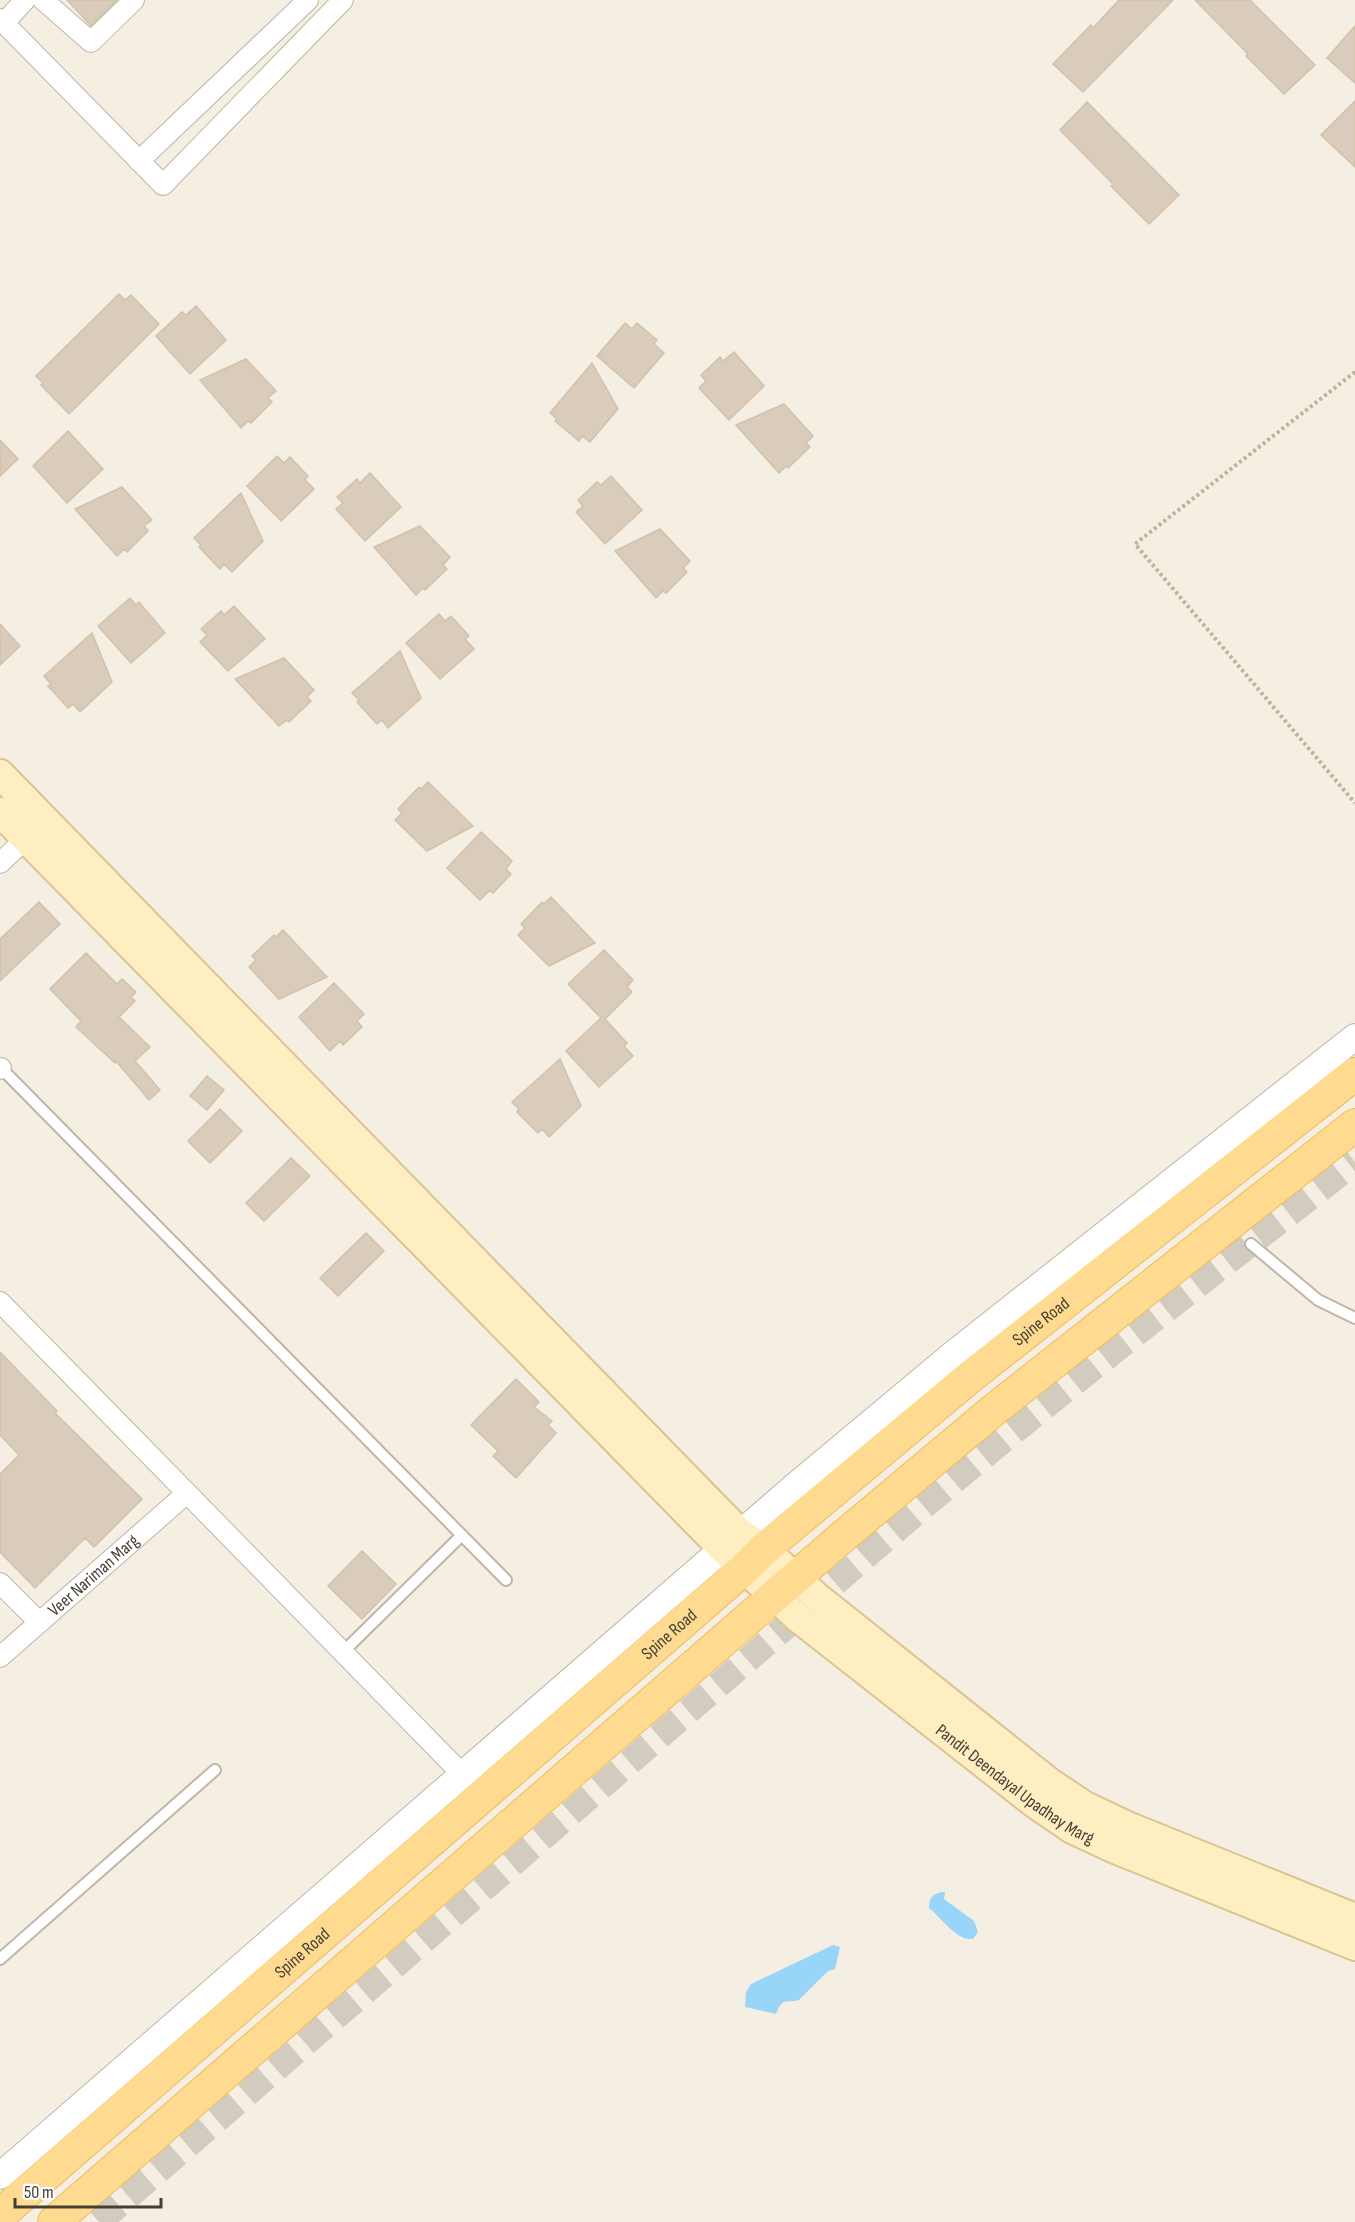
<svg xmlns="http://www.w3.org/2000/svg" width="1355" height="2222" viewBox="0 0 1355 2222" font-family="'Sofia Sans Condensed',sans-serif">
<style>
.water{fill:#99d5f8}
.building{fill:#daccbb;stroke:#d2c1aa;stroke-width:1.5}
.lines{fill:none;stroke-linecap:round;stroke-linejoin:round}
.tertiary-tunnel{stroke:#d1cbc0;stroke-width:26;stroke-dasharray:26 13;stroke-linecap:butt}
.service-casing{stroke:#c0b6a5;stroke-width:14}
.minor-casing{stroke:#c0b6a5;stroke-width:22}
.tertiary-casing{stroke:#c0b6a5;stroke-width:28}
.secondary-casing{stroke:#dbc490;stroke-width:32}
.primary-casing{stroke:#f0bb55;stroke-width:34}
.path{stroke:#c3b195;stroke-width:4;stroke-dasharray:3 3;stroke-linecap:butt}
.service{stroke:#fff;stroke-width:10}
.minor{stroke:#fff;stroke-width:20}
.tertiary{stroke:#fff;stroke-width:26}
.secondary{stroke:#ffeec2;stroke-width:28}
.primary{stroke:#ffdb91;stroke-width:32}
.labels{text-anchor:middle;stroke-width:4.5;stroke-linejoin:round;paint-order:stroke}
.street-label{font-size:18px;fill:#463e33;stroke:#fff}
</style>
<rect width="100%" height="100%" fill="#f4eee3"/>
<path class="water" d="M941,1892H945L944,1899L974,1921L978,1932L973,1939C956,1941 941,1917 929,1908C929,1898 932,1895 941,1892Z
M833,1945L840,1947L835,1969L828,1971L799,2000C785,2004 783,1996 776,2014L745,2007L746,1992L751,1984Z"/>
<path class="building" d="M67,0H117L91,26Z
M1119,0H1173L1083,92L1053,64L1091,25L1093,28Z
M1195,0H1250L1315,65L1284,94L1246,56L1248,54Z
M1355,26V83L1327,58Z
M1355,101V167L1321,135Z
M1087,102L1179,195L1149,224L1111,186L1113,184L1060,130Z
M119,294L125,300L131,295L159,324L69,414L41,385L43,383L36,376Z
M196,306L226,340L190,374L156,336L182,312L186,315Z
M625,323L632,329L637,323L657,340L654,344L664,353L634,388L597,356Z
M734,352L764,386L729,420L699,388L706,381L701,375L720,357L723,361Z
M246,359L276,391L268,398L272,402L251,423L248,421L241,428L200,380Z
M592,363L618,409L590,442L582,436L579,441L555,421L557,419L550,413Z
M784,404L813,436L806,443L810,447L788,468L786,466L779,473L736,425Z
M68,431L103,469L67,503L33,466Z
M0,440L18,459L0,476Z
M277,456L284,463L290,457L308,476L305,480L314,489L281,521L247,486Z
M370,473L401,507L365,541L336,509L343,503L337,497L357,479L360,483Z
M611,476L642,510L605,544L576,512L583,506L578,500L597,482L601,485Z
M122,487L152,520L144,526L148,531L127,552L124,549L117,556L75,509Z
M241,493L263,541L232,572L224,564L220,569L199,547L201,545L194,538Z
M420,526L450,557L443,565L447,569L425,590L423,588L416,595L374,547Z
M660,529L690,561L683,568L687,572L666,593L663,591L656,598L615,551Z
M130,598L136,605L139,602L165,633L131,663L98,626Z
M234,606L265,639L228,671L200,642L207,635L201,629L221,611L224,615Z
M439,614L445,621L451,616L469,636L465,639L474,649L440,679L406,643Z
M0,624L20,646L0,665Z
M92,633L112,682L80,712L73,704L68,708L48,686L51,684L44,676Z
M400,651L421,698L388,728L382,720L377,724L357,702L359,700L352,693Z
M284,658L314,690L307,697L311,701L289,722L287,720L279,726L235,679Z
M428,782L473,826L427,851L395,820L402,813L398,809L419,787L421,789Z
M481,832L512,861L506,869L511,874L493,893L490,890L480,900L447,868Z
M551,897L595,943L549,966L518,935L525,928L521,924L542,902L544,904Z
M39,902L60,924L0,981V939Z
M283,930L327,977L279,999L249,967L256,960L252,956L274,935L276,937Z
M604,950L633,980L627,987L632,992L605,1019L627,1043L624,1046L633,1056L599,1087L566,1051L601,1018L568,984Z
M86,953L117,984L122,979L136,992L131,997L135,1001L119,1017L150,1047L135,1061L160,1090L149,1100L116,1061L115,1063L76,1027L81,1021L50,989Z
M334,983L364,1014L357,1021L362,1027L343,1045L340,1041L330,1051L299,1017Z
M560,1059L581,1106L549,1137L542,1129L538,1133L517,1112L519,1109L512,1102Z
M207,1076L224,1090L207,1110L190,1096Z
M220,1109L242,1131L210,1163L188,1141Z
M291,1158L310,1176L264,1221L246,1203Z
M366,1233L384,1251L338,1296L320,1278Z
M0,1352L57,1411L55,1413L142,1499L94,1547L85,1538L35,1588L0,1552V1474L19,1455L0,1435Z
M516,1379L539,1402L534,1407L552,1421L548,1425L556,1433L516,1478L493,1456L498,1451L471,1425Z
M362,1551L396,1584L362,1619L328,1586Z"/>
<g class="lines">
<path class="tertiary-tunnel" d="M99,2222L797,1617C975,1456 1166,1310 1355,1162"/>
<g class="service-casing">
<path id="service" d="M1,1068L506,1580
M1251,1244L1318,1300L1355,1318
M343,1652L462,1535
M0,1959L215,1770"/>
</g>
<g class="minor-casing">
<g id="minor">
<path d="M43,0L91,42L134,0"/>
<path d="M0,19L163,185L343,0"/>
<path d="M4,23L25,0"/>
<path d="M139,161L308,0"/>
<path d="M0,863L35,830"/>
<path d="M0,1069L1,1068"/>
<path d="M0,1302L462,1774"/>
<path d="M0,1583L39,1622"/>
<path id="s1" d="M0,1657L187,1493"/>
</g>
</g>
<g class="tertiary-casing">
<path id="tertiary" d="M0,2176L795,1486L952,1355L1355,1037"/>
</g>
<g class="secondary-casing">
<g id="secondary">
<path d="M0,774L740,1533L764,1549L818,1598L1049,1782L1085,1806L1125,1825L1355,1918"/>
<path id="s2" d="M0,812L722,1548L797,1617L1034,1803L1072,1829L1115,1849L1355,1946"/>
</g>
</g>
<g class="primary-casing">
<g id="primary">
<path id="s3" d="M0,2215L744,1569L764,1549L970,1377L1355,1074"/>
<path d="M54,2222L840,1539L995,1409L1355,1125"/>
</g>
</g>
<path class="path" d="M1355,372L1135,544L1355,803"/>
<use href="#service" class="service"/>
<use href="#minor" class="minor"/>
<use href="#tertiary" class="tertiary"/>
<use href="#secondary" class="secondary"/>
<use href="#primary" class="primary"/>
</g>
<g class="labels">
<g class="street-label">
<text dy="6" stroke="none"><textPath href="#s3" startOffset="1372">Spine Road</textPath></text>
<text dy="6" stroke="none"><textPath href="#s1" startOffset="124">Veer Nariman Marg</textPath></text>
<text dy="6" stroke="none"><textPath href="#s3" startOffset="886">Spine Road</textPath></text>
<text dy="6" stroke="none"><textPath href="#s2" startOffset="1408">Pandit Deendayal Upadhay Marg</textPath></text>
<text dy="6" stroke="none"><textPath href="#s3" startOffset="400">Spine Road</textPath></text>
</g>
</g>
<path d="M15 2198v9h146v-9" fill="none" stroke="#463e33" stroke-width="3"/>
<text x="24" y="2198" font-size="18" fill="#463e33" stroke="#ffffff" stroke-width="4.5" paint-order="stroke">50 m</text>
</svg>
